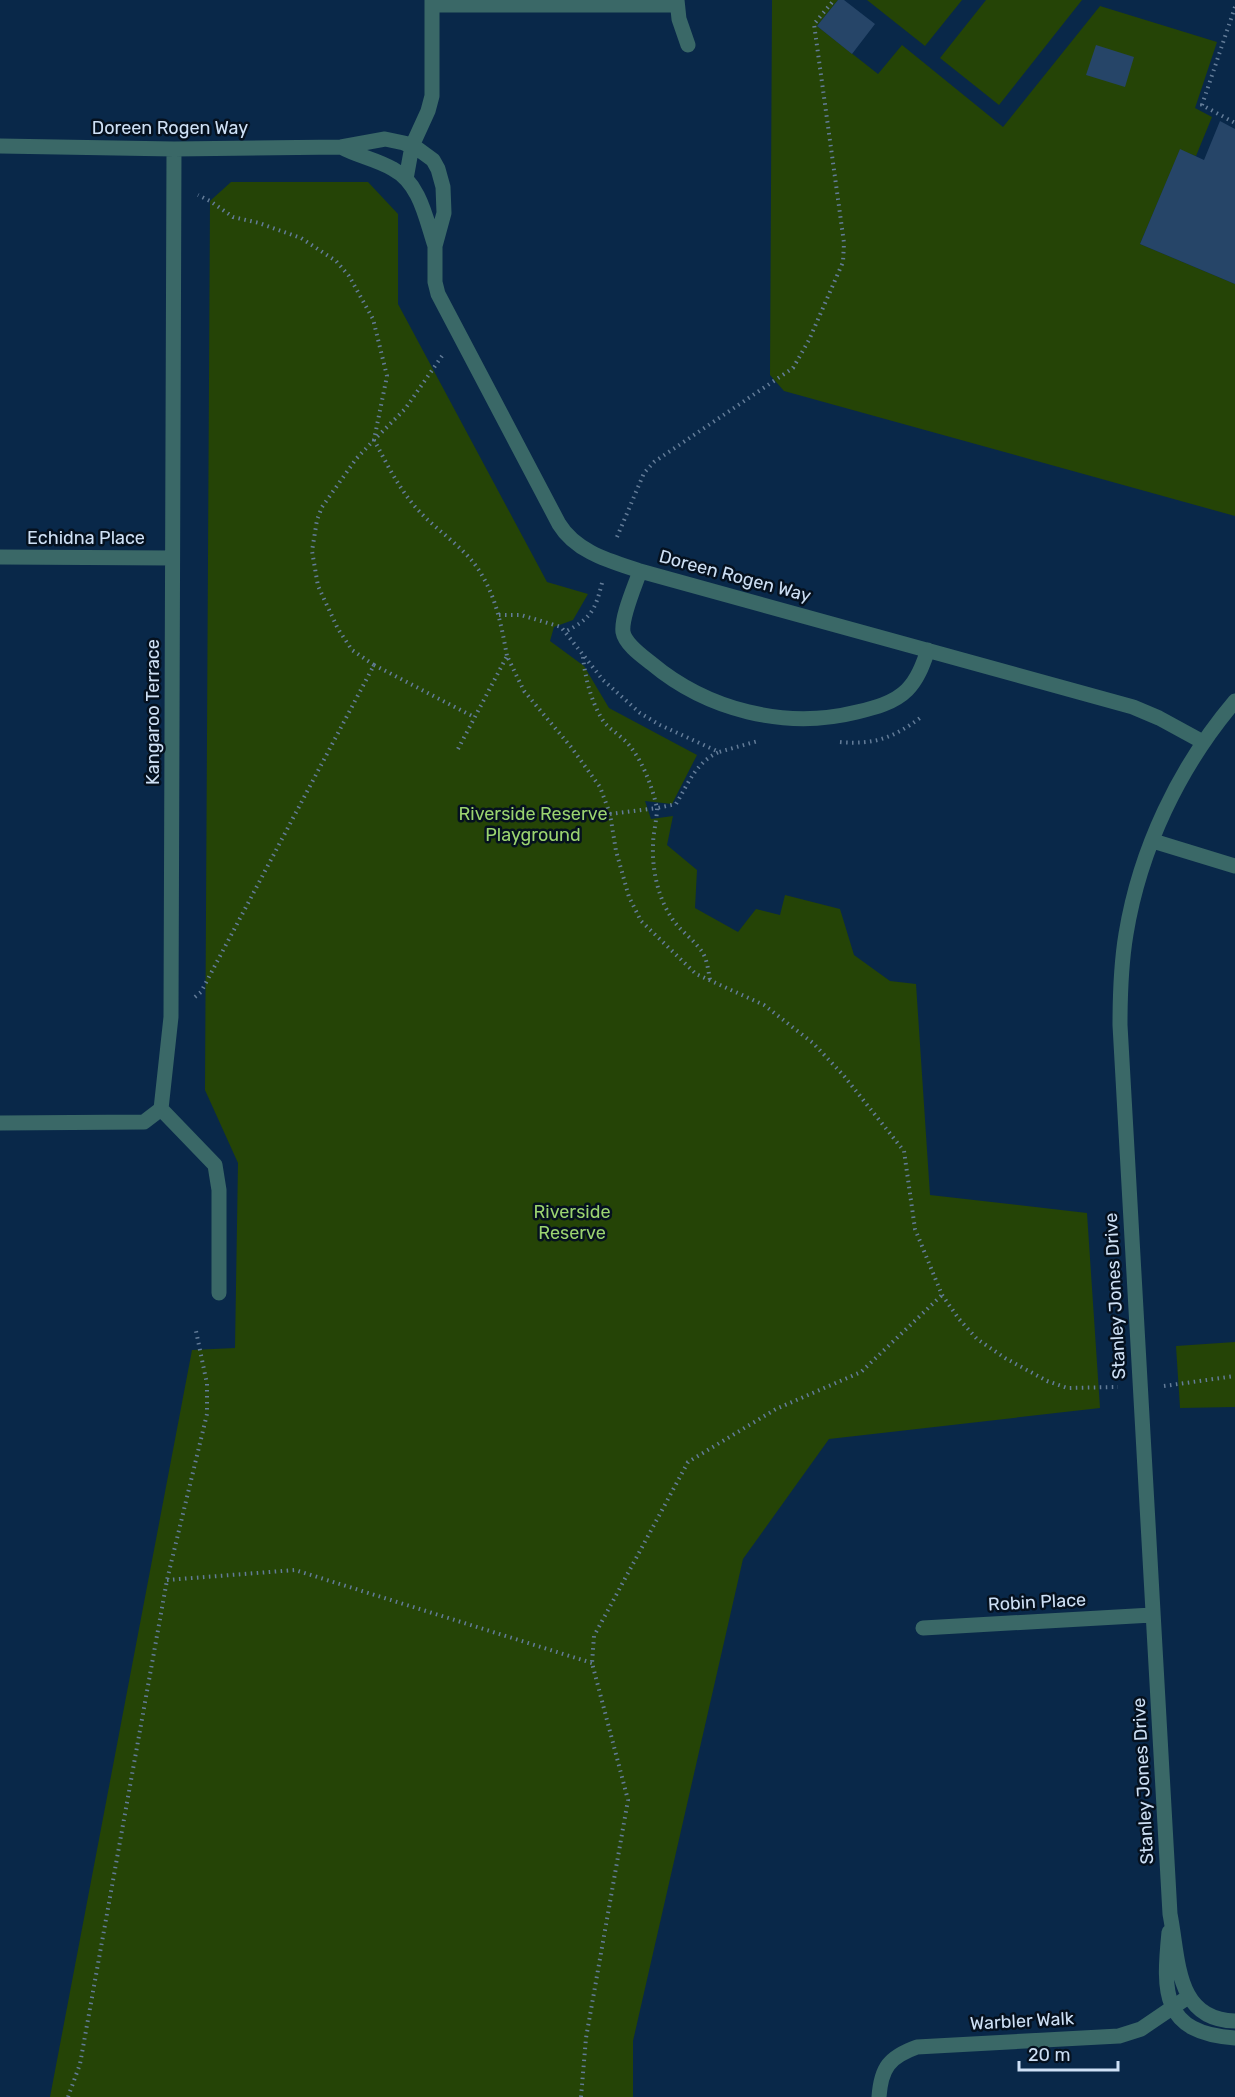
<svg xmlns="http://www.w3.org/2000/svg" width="1235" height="2097" viewBox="0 0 1235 2097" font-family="Rubik,sans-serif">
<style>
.green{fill:#254406}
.building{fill:#264568}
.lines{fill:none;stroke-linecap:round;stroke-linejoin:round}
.path{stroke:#637c98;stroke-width:4;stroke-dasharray:1.5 4.5;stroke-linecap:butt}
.minor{stroke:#3a6867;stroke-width:15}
.labels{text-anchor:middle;stroke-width:5;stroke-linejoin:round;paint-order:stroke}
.street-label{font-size:18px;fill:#cee0f5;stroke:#05111f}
.park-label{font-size:18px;fill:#9bd470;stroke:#05111f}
</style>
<rect width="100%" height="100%" fill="#092849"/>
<path class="green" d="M772,0H838L817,26L878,74L902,45L1003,127L1100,6L1217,42L1195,108L1212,117L1196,156L1180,150L1140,244L1235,284V516L784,391L770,375Z
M867,0H962L925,46Z
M986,0H1082L999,105L940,58Z
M231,182H368L398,214V304L547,582L588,594L573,620L554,627L550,641L584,666L609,708L697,755L672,804L645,801L651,819L673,816L667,845L697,870L695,908L738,932L756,909L780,915L785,895L840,909L854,955L890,981L916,984L930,1195L1087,1213L1100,1408L829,1439L743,1559L633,2041V2097H50L192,1350L235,1348L238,1163L205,1090L210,201Z
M1235,1342V1407L1180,1408L1176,1346Z"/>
<path class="building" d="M838,0H844L875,24L852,54L817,26Z
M1096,45L1134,57L1125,87L1086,75Z
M1220,121L1235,129V284L1140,244L1180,149L1204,160Z"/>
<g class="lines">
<path class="path" d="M1235,7L1202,105L1235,123
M442,356L405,409L374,440C387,464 400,491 419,511C439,533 468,549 483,577C497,601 502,629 507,656
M617,537L644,473L654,462L793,368L809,340L843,262L844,243L814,24L834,0
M602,583C595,611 591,618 565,632L603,680L640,713L660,725L719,752L758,741
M499,615H521L561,627L565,632
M583,657C585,677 591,701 602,719C608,729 621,735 629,745C643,762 652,786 657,808L676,804C688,784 696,762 719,752
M374,665L474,717
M840,742C874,745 893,738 920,718
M458,749L507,656L524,691L571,747L600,787L610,814L616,851L629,897L641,921L696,974L764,1005L813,1043L844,1076L904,1151L915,1229L942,1295L959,1319L977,1339L1005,1358L1047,1381L1067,1388L1118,1387
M610,814L657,808C657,820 653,833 653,845C652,870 658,897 671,917C679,930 691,937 700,949C707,957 708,969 710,980
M195,997L201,992L374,665L352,650L338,629L318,586L312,551L317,520L322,507L356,459L374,440L387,376L373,319L349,276L336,261L301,238L259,223L233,217L210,201L198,195
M1164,1386L1235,1376
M167,1580L295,1570L592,1663
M68,2097L80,2064L167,1580L207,1414V1384L196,1331
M581,2097L586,2038L628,1800L592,1663L594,1636L688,1462L776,1409L861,1372L942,1295"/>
<path class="minor" d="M677,0L679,19L688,45
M432,5H677
M0,146L174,149L341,147L385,139L404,143L418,149L433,160L438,169L443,187L444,213L435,246V282L438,294L559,524C576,552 610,561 640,571L1133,707L1159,718L1203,742
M341,147C357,156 376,159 393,169C420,183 426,219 435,246
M406,179L412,146L428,111L432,96V0
M0,557L172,558
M640,571C635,586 621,617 623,632C625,644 642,656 651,663C707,710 785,730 857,712C874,708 894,703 907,690C918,679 923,664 928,650
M1235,701C1179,767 1140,849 1126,934C1121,964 1120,995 1120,1025L1170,1914C1179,1959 1175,2020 1235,2021
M1153,841L1235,866
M161,1109L215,1165L219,1190V1293
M0,1123L144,1122L161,1109L171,1017L174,149
M923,1628L1152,1615
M1169,1932C1163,1992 1161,2033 1235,2038
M879,2097C881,2068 889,2057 917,2047L1119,2036L1141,2029L1188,1997"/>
</g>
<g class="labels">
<g class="street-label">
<text x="170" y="134">Doreen Rogen Way</text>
<text x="86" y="544">Echidna Place</text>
<text transform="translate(735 576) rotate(15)" y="6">Doreen Rogen Way</text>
<text transform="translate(153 712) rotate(-90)" y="6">Kangaroo Terrace</text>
<text transform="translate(1115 1296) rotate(-93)" y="6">Stanley Jones Drive</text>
<text transform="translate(1037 1602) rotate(-3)" y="6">Robin Place</text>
<text transform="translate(1143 1781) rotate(-93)" y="6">Stanley Jones Drive</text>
<text transform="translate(1022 2021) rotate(-3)" y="6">Warbler Walk</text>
</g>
<g class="park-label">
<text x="533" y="820">Riverside Reserve<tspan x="533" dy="21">Playground</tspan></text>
<text x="572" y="1218">Riverside<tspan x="572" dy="21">Reserve</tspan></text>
</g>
</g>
<path d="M1019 2061v9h99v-9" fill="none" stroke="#cee0f5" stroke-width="3"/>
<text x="1028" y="2061" font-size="18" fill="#cee0f5" stroke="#05111f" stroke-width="4.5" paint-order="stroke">20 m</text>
</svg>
